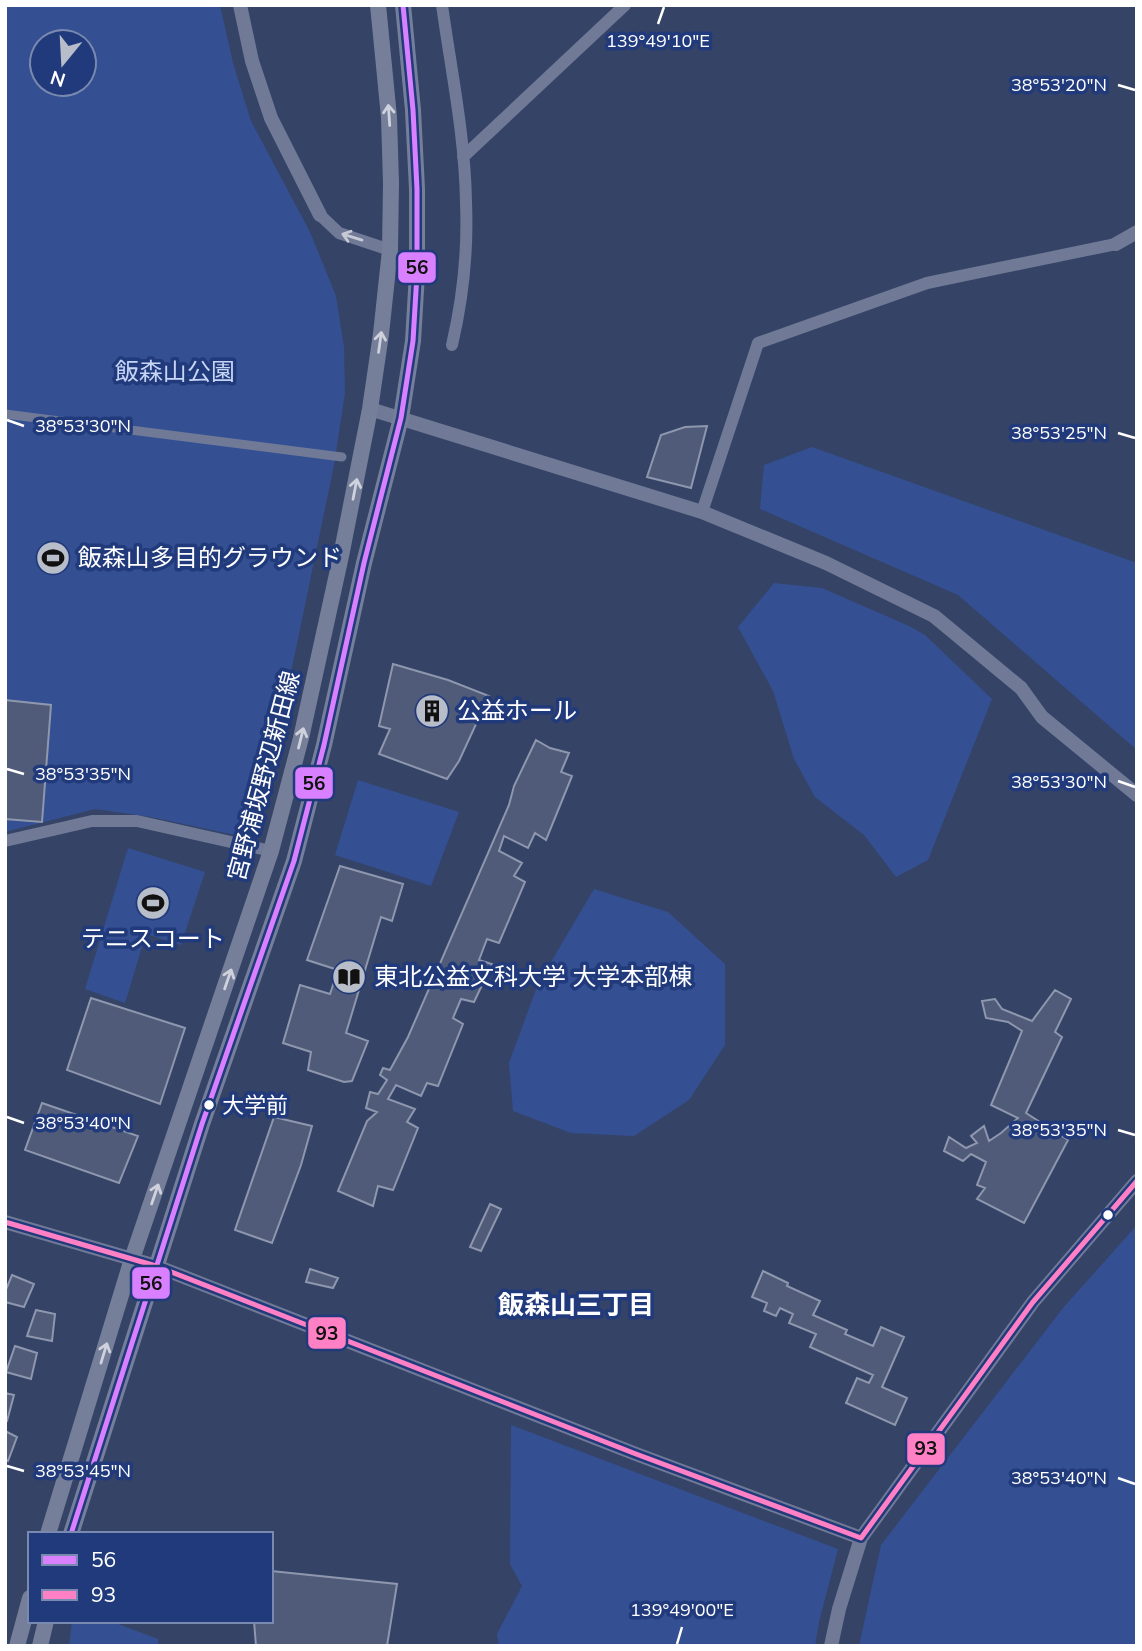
<svg xmlns="http://www.w3.org/2000/svg" width="1142" height="1651" viewBox="0 0 1142 1651" font-family="Mulish,'Noto Sans JP',sans-serif">
<style>
.green{fill:#345092;fill-rule:evenodd}
.building{fill:#4f5b78;stroke:#8e97ad;stroke-width:2}
.lines{fill:none;stroke-linecap:round;stroke-linejoin:round}
.pedestrian{stroke:#707a96;stroke-width:9}
.minor{stroke:#707a96;stroke-width:12}
.tertiary{stroke:#707a96;stroke-width:14}
.secondary{stroke:#767f9a;stroke-width:16}
.bus-1-casing{stroke:#213a7b;stroke-width:10}
.bus-2-casing{stroke:#213a7b;stroke-width:10}
.bus-1{stroke:#d880ff;stroke-width:5}
.bus-2{stroke:#ff80c5;stroke-width:5}
.oneway{stroke:#cfd2dc}
.oneway2{stroke:#c6cad5}
.ticks{fill:none;stroke:#fff;stroke-width:2.5}
.bus-dot{fill:#fff;stroke:#213a7b;stroke-width:2.5}
.labels{text-anchor:middle;stroke-width:7;stroke-linejoin:round;paint-order:stroke}
.bus-label{font-size:22px;fill:#fff;stroke:#213a7b;text-anchor:start}
.park-label{font-size:24px;fill:#c7d5f5;stroke:#213a7b}
.poi-label{font-size:24px;fill:#fff;stroke:#213a7b;text-anchor:start}
.street-label{font-size:24px;fill:#fff;stroke:#213a7b}
.neighbourhood-label{font-size:26px;font-weight:bold;fill:#fff;stroke:#213a7b}
.ticks-label{font-size:18px;text-anchor:middle;fill:#fff;stroke:#213a7b;stroke-width:7;stroke-linejoin:round;paint-order:stroke}
.line-badge{stroke:#213a7b;stroke-width:2.5}
.pale-badge-label{font-size:19px;text-anchor:middle;font-weight:bold;fill:#111}
</style>
<rect width="100%" height="100%" fill="#354367"/>
<path class="green" d="M5,5H220L233,63L251,121L310,232L336,296L344,347L345,393L334,465L282,716L254,823L235,835L151,817L95,809L5,832ZM42,42H84V84H42Z
M812,447L1137,563V750L958,595L760,509L764,465Z
M774,583L822,588L909,626L925,635L992,699L928,860L896,877L864,835L815,797L794,759L773,691L738,627Z
M358,780L459,812L431,886L335,855Z
M128,848L205,872L181,945L146,934L125,1003L85,989Z
M594,889L668,912L725,964V1045L689,1100L634,1136L571,1133L513,1111L509,1063L538,984Z
M1137,1225V1646H859L881,1545L1063,1308Z
M511,1425L838,1549L819,1622L815,1646H499L497,1634L522,1586L510,1564Z
M72,1621H110L158,1639V1646H69Z"/>
<path class="building" d="M707,426L691,488L647,477L661,435L685,427Z
M393,664L448,680L489,696L459,761L447,779L379,754L390,729L379,726Z
M5,700L51,705L42,822L5,819Z
M536,740L550,748L569,753L561,772L572,776L546,840L535,833L528,848L504,836L499,851L522,863L514,876L525,882L499,943L487,939L479,960L492,964L474,1002L461,999L453,1018L463,1024L438,1086L427,1083L421,1096L396,1085L388,1099L415,1109L407,1122L418,1128L393,1190L378,1186L373,1206L338,1191L367,1121L377,1112L366,1108L370,1092L378,1094L387,1080L380,1075L383,1068L390,1070L408,1037L509,805L514,786Z
M340,866L403,884L392,921L381,917L346,1033L368,1041L352,1081L344,1082L308,1070L311,1052L283,1043L300,985L330,994L338,970L307,960Z
M1055,990L1071,999L1055,1032L1062,1037L1026,1113L1068,1140L1024,1223L977,1199L985,1188L977,1185L986,1162L971,1154L963,1161L944,1151L949,1137L966,1148L977,1143L971,1136L984,1126L989,1141L1001,1133L1018,1118L991,1105L1022,1031L1008,1022L986,1018L982,1001L995,999L1002,1009L1032,1021Z
M91,998L185,1028L160,1104L67,1070Z
M42,1103L138,1136L119,1183L25,1150Z
M274,1117L312,1126L301,1165L272,1243L235,1230Z
M490,1204L501,1209L481,1251L470,1247Z
M310,1269L338,1278L333,1288L306,1282Z
M763,1271L788,1283L787,1286L820,1301L813,1315L847,1330L845,1334L873,1346L881,1327L904,1337L882,1387L907,1398L895,1425L846,1403L857,1378L869,1383L873,1375L810,1347L816,1334L789,1323L793,1314L780,1308L776,1316L764,1311L767,1303L752,1297Z
M12,1275L34,1284L24,1307L5,1302V1292Z
M36,1310L55,1314L52,1341L27,1336Z
M15,1346L37,1353L31,1379L6,1372Z
M5,1393L14,1395L7,1421H5Z
M5,1431L17,1437L8,1461L5,1460Z
M271,1571L397,1584L387,1646H256L254,1621H271Z"/>
<g class="lines">
<path class="pedestrian" d="M5,414L342,457"/>
<path class="minor" d="M442,5C451,70 465,136 466,202C468,250 463,298 452,345
M463,157L625,5
M320,215L339,233L390,250
M702,512L758,343L927,283L1116,244
M5,841L92,821H137L271,851"/>
<path class="tertiary" d="M240,5L252,61L271,118L320,215
M1116,244L1137,232
M370,409L702,512L826,563L934,616L1021,688L1042,717L1137,795
M5,1222L156,1266L636,1454L861,1538L1033,1302L1137,1181
M831,1646L839,1609L861,1538"/>
<path class="secondary" d="M48,1534L132,1259L271,851L301,738L341,556L370,409L381,334L390,250L391,183L389,117L378,5
M71,1534L202,1124L294,861L324,745L364,563L401,418L413,341L417,274V189L413,110L403,5
M17,1646L30,1598
M40,1646L46,1621"/>
<g class="bus-1-casing">
<path id="bus-1" d="M71,1534L202,1124L294,861L324,745L364,563L401,418L413,341L417,274V189L413,110L403,5"/>
</g>
<g class="bus-2-casing">
<path id="bus-2" d="M5,1222L156,1266L636,1454L861,1538L1033,1302L1137,1181"/>
</g>
<use href="#bus-1" class="bus-1"/>
<use href="#bus-2" class="bus-2"/>
</g>
<defs><path id="oneway-shaft" d="M-6 0H5M1.5-3L5.5 0L1.5 3" fill="none" stroke-width="1.6" stroke-linecap="round" stroke-linejoin="round" transform="scale(1.75)"/></defs>
<g class="oneway">
<use href="#oneway-shaft" transform="translate(389 115) rotate(-94)"/>
<use href="#oneway-shaft" transform="translate(380 342) rotate(-82)"/>
<use href="#oneway-shaft" transform="translate(355 489) rotate(-79)"/>
<use href="#oneway-shaft" transform="translate(301 738) rotate(-76)"/>
<use href="#oneway-shaft" transform="translate(228 979) rotate(-71)"/>
<use href="#oneway-shaft" transform="translate(155 1194) rotate(-71)"/>
<use href="#oneway-shaft" transform="translate(104 1353) rotate(-73)"/>
</g>
<use class="oneway2" href="#oneway-shaft" transform="translate(352 237) rotate(-163)"/>
<path class="ticks" d="M658,24L664,7M1118,85L1135,90M7,420L24,426M1118,433L1135,438M7,769L24,774M1118,781L1135,787M7,1117L24,1123M1118,1130L1135,1135M7,1466L24,1471M1118,1478L1135,1484M677,1644L682,1627"/>
<defs>
<g id="stadium-disc" transform="scale(1.75)"><circle r="9.5" fill="#b8bdca" stroke="#213a7b"/><path d="M0-5a6.5 5 0 1 0 0 10a6.5 5 0 1 0 0-10ZM-3.5-1.8h7v3.6h-7Z" fill="#111"/></g>
<g id="building-disc" transform="scale(1.75)"><circle r="9.5" fill="#b8bdca" stroke="#213a7b"/><path d="M-4-6H4V6H1V3H-1V6H-4ZM-2.5-4.3h1.7v1.8h-1.7ZM.8-4.3h1.7v1.8H.8ZM-2.5-1h1.7V.8h-1.7ZM.8-1h1.7V.8H.8Z" fill="#111"/></g>
<g id="library-disc" transform="scale(1.75)"><circle r="9.5" fill="#b8bdca" stroke="#213a7b"/><path d="M-6-4Q-3-5.5-.7-3.5V5Q-3 3-6 4ZM6-4Q3-5.5 .7-3.5V5Q3 3 6 4Z" fill="#111"/></g>
</defs>
<g fill-rule="evenodd">
<use href="#stadium-disc" x="53" y="558"/>
<use href="#building-disc" x="432" y="711"/>
<use href="#stadium-disc" x="153" y="903"/>
<use href="#library-disc" x="349" y="977"/>
</g>
<g class="bus-dot">
<circle cx="209" cy="1105" r="6"/>
<circle cx="1108" cy="1215" r="6"/>
</g>
<g class="labels">
<g class="bus-label">
<text x="222" y="1113">大学前</text>
</g>
<g class="park-label">
<text x="175" y="380">飯森山公園</text>
</g>
<g class="poi-label">
<text x="78" y="566">飯森山多目的グラウンド</text>
<text x="457" y="719">公益ホール</text>
<text x="153" y="947" text-anchor="middle">テニスコート</text>
<text x="374" y="985">東北公益文科大学 大学本部棟</text>
</g>
<g class="street-label">
<text transform="translate(264 776) rotate(-75)" y="8">宮野浦坂野辺新田線</text>
</g>
<g class="neighbourhood-label">
<text x="576" y="1314">飯森山三丁目</text>
</g>
</g>
<g class="ticks-label">
<text x="658" y="47">139°49'10"E</text>
<text x="1059" y="91">38°53'20"N</text>
<text x="83" y="432">38°53'30"N</text>
<text x="1059" y="439">38°53'25"N</text>
<text x="83" y="780">38°53'35"N</text>
<text x="1059" y="788">38°53'30"N</text>
<text x="83" y="1129">38°53'40"N</text>
<text x="1059" y="1136">38°53'35"N</text>
<text x="83" y="1477">38°53'45"N</text>
<text x="1059" y="1484">38°53'40"N</text>
<text x="682" y="1616">139°49'00"E</text>
</g>
<g class="line-badge">
<rect x="397" y="251" width="40" height="33" rx="7" fill="#d880ff"/>
<rect x="294" y="766" width="40" height="34" rx="7" fill="#d880ff"/>
<rect x="131" y="1266" width="40" height="34" rx="7" fill="#d880ff"/>
<rect x="307" y="1316" width="40" height="34" rx="7" fill="#ff80c5"/>
<rect x="906" y="1432" width="40" height="34" rx="7" fill="#ff80c5"/>
</g>
<g class="pale-badge-label">
<text x="417" y="274">56</text>
<text x="314" y="790">56</text>
<text x="151" y="1290">56</text>
<text x="327" y="1340">93</text>
<text x="926" y="1455">93</text>
</g>
<rect width="1142" height="1651" fill="none" stroke="#ffffff" stroke-width="14"/>
<rect x="28" y="1532" width="245" height="91" fill="#213a7b" stroke="#7a89b0" stroke-width="2"/>
<rect x="42" y="1555" width="35" height="10" fill="#d880ff" stroke="#7a89b0" stroke-width="2"/>
<text x="91" y="1567" font-size="21" fill="#ffffff">56</text>
<rect x="42" y="1590" width="35" height="10" fill="#ff80c5" stroke="#7a89b0" stroke-width="2"/>
<text x="91" y="1602" font-size="21" fill="#ffffff">93</text>
<g transform="translate(63 63) rotate(198)"><circle r="33" fill="#213a7b" stroke="#7a89b0" stroke-width="2"/>
<path d="M0-5L12 26L0 18L-12 26Z" fill="#b8bdca"/>
<text y="-10" font-size="19" font-weight="bold" text-anchor="middle" fill="#ffffff">N</text>
</g>
</svg>
